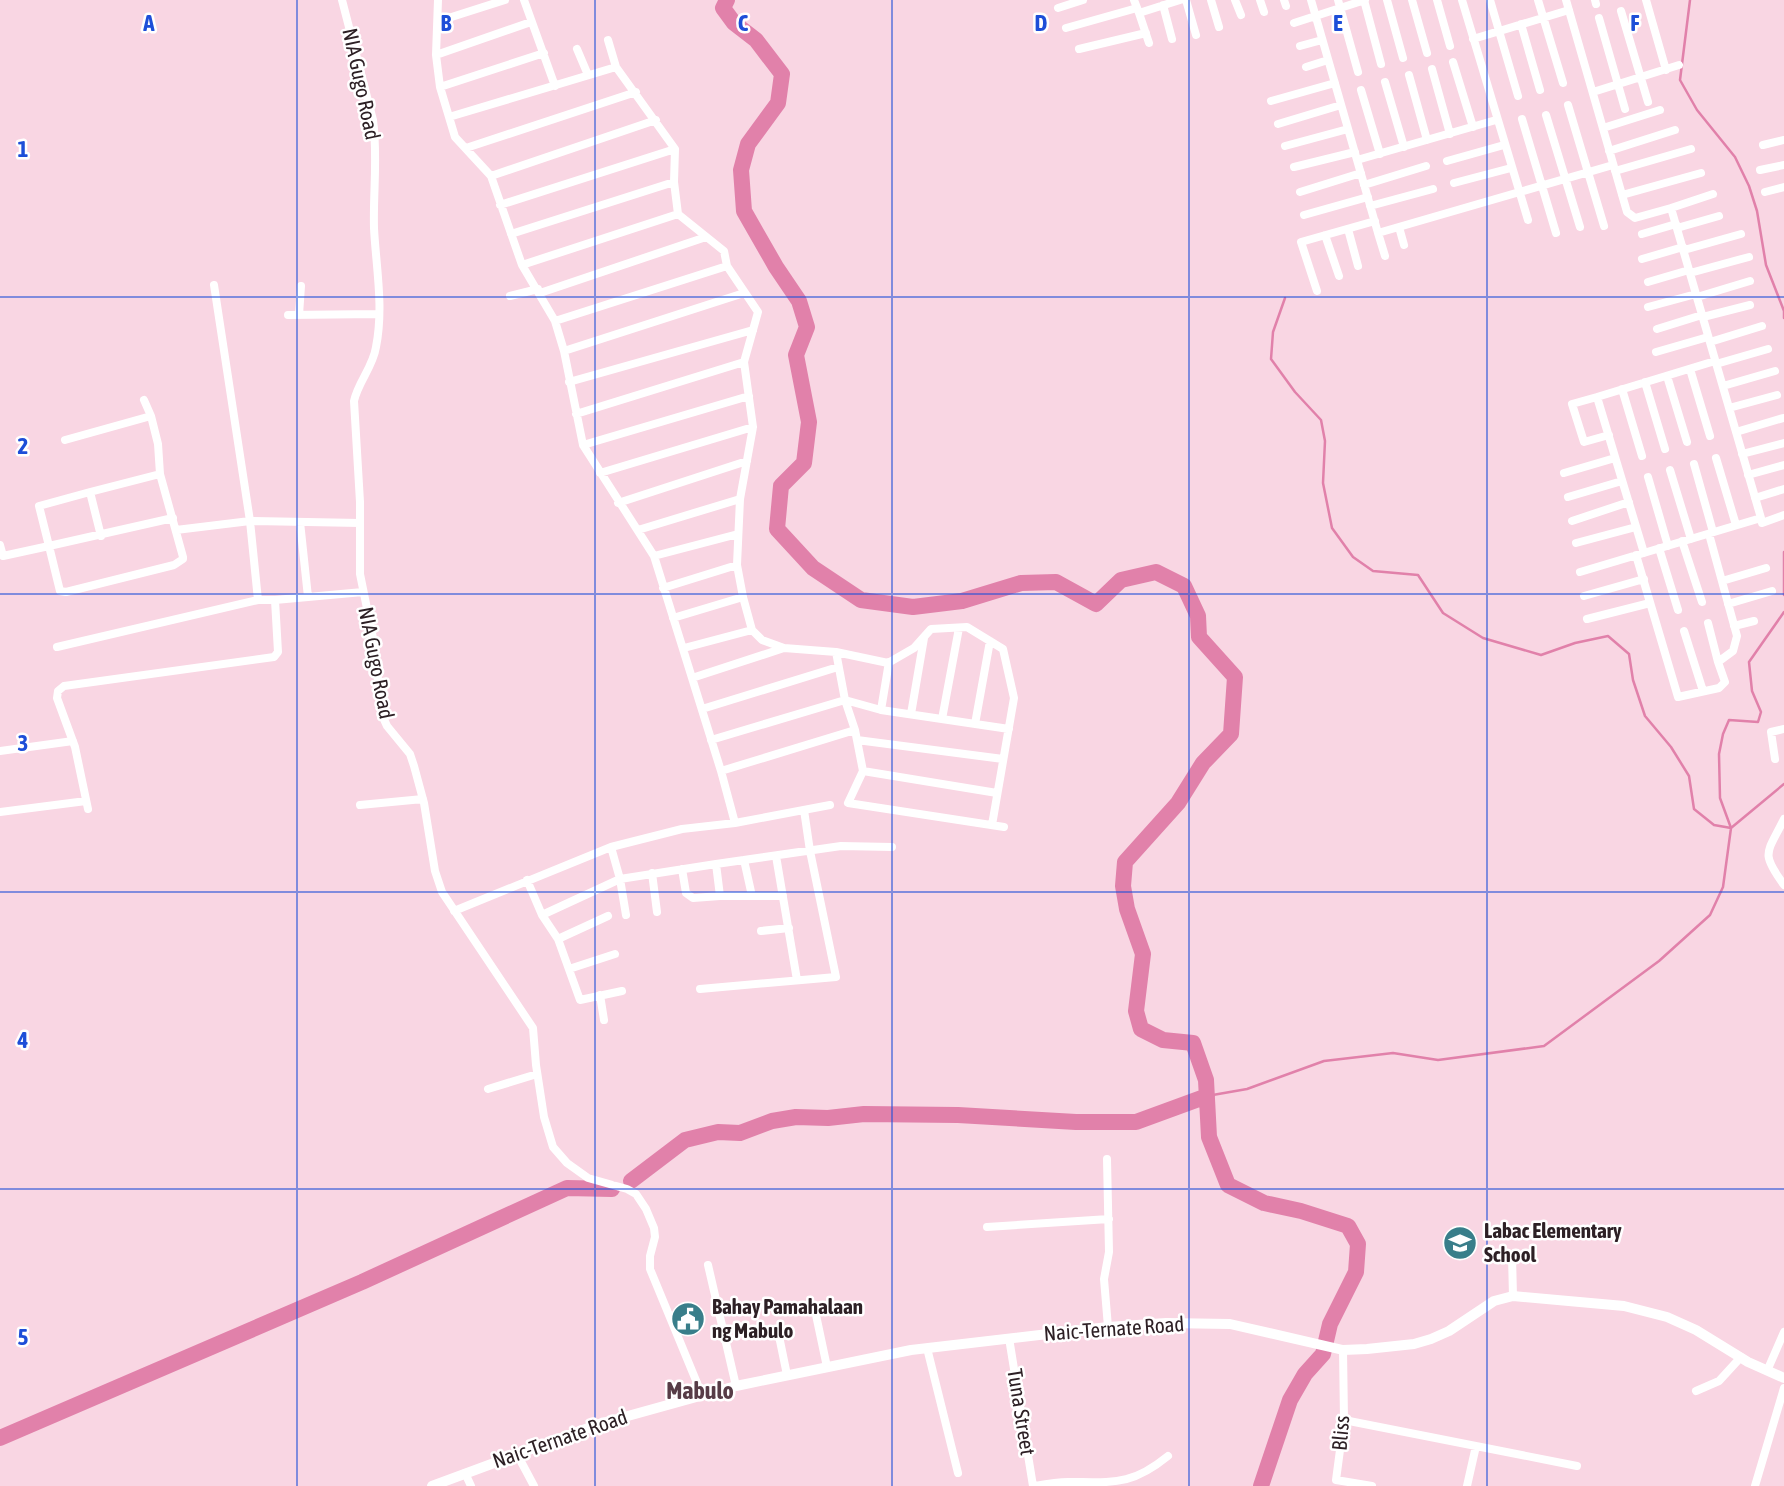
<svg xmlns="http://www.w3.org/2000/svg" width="1784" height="1486" viewBox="0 0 1784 1486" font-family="'Asap Condensed',sans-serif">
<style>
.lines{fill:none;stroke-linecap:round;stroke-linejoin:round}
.stream{stroke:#e181aa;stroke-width:2.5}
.river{stroke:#e181aa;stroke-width:16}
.minor{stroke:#fff;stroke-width:8}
.secondary{stroke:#fff;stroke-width:10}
.grid{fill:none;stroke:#1d4ed8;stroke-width:2;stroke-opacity:0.55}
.labels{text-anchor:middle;stroke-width:5;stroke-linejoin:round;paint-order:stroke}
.street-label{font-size:21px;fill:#2d2025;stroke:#fff}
.poi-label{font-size:21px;font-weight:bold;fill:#2d2025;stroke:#fff;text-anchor:start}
.quarter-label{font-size:24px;font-weight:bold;fill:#573c47;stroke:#fff}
.grid-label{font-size:23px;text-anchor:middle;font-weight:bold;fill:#1d4ed8;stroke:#fff;stroke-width:5;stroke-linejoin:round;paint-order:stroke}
</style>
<rect width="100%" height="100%" fill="#f9d6e3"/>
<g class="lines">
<path class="stream" d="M1690,0L1680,80L1697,110L1735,157L1749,186L1757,211L1766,265L1784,311V318
M1285,298L1273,332L1271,359L1295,392L1321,420L1325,441L1323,483L1332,528L1353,557L1373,571L1418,575L1443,613L1483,638L1541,655L1575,643L1608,636L1629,654L1633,680L1645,716L1671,747L1689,776L1694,809L1714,825L1731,828
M1784,552V595
M1731,828L1784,784
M1207,1096L1247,1089L1324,1061L1393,1053L1438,1060L1544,1046L1659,961L1710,915L1723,887L1731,828L1720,798L1719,754L1723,734L1729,720L1758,722L1761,712L1752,691L1749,662L1784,612"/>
<path class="river" d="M727,0L723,8L734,23L756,40L782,74L778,103L748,144L741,170L744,211L776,267L799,301L807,327L796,355L809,422L804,463L781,486L777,529L813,568L861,600L913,607L962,601L1021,583L1056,582L1096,604L1121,580L1156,572L1184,586L1198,616L1199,637L1235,677L1231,734L1203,763L1178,803L1125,862L1123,886L1127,909L1143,954L1136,1011L1141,1029L1163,1040L1193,1043L1206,1080L1209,1137L1228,1185L1264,1203L1301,1211L1348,1226L1358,1244L1356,1272L1330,1324L1323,1354L1305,1374L1290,1400L1261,1486
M631,1181L685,1140L718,1132L740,1133L772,1121L796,1117L828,1118L864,1114L958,1115L1076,1122H1136L1207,1096
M0,1438L362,1282L567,1188L612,1189"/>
<path class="minor" d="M342,0L373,120C378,156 373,192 374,228C376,267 384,307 376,347C373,367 358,382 354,401L360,502V574L374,643L382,715L387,726L410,754L414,766L424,803L435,871L442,892L533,1028L536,1065L544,1117L553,1147L567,1163L588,1178L627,1189L636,1194L646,1209L654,1228L655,1237L650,1256V1269L702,1395
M438,0L436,55L440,87L455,137L491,176L522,265L555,321L564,351L583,445L654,556L721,771L735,823L682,829L611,847L454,911
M524,0L555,86
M1134,0L1139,13L1180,0
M1186,0L1196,35
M1211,0L1219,27
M1235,0L1241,15
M1260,0L1264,12
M1284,0L1286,6
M1311,0L1378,233L1613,165
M1338,0L1358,72
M1364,0L1381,64
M1387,0L1403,58
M1412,0L1427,53
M1437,0L1450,46
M1462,0L1528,220
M1490,0L1518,96
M1538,0L1563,83
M1566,0L1627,212L1635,218L1671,208L1761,518L1580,572
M1595,0L1596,4
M1646,0L1666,70
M1163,5L1172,39
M1058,8L1083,0
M1621,11L1648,102
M1139,13L1149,43
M1599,18L1625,109
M439,21L505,0
M1294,23L1365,0
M1521,24L1540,90
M1066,28L1137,8
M1473,39L1569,10
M608,40L616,67L675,149L674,182L678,214L724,251L727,266L758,312L744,362L753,427L740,499L737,565L743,597L752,630L762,640L784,648
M1300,46L1322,40
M577,49L588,75
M1079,49L1146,33
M436,55L531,22
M1453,62L1473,127
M1306,67L1328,60
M1432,69L1450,134
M1409,75L1427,140
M1385,82L1404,147
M440,87L544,53
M1361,90L1380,154
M1593,92L1679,65
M1271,101L1335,83
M1568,105L1604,226
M1546,115L1580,227
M449,117L616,67
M1522,119L1556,233
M1278,124L1341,105
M1603,128L1660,110
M1763,145L1784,140
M1285,146L1348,129
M466,148L636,92
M1609,151L1675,130
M1357,160L1496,120
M1447,161L1504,145
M1294,167L1355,152
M1760,170L1784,165
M1615,171L1691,149
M491,176L656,120
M1454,183L1511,168
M1364,185L1426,166
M1300,192L1361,173
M1765,192L1784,187
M1622,195L1701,173
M500,205L675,149
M1370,206L1433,189
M1671,208L1713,194
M1304,215L1368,197
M1399,227L1404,245
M1677,228L1719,216
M1348,229L1358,266
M1378,233L1385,256
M511,234L674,182
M1642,234L1676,224
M1325,235L1339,276
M1684,250L1741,234
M1642,259L1683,247
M522,265L678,214
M1690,273L1749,257
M1648,282L1689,270
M1317,291L1301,242L1375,221
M540,293L706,237
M510,296L538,289
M1697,297L1750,281
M1648,307L1696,294
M288,315L378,314
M299,315L301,286
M1703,317L1750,305
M555,321L727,266
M1657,329L1702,315
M1710,342L1762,326
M564,351L744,293
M1656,352L1708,337
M1716,364L1768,349
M1690,369L1710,436
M1667,376L1687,442
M569,382L753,330
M1645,382L1665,449
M1723,386L1775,371
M1622,389L1642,456
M1597,397L1572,404L1584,442L1609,435
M144,400L151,416
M1729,408L1777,395
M576,414L744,362
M1736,432L1783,418
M65,440L151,416L158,444L160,474L183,557V559L174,565L66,592L60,591L49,546L173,518
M583,445L749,396
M1742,454L1784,443
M1716,458L1736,525
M1694,464L1713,532
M1670,470L1691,539
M600,473L753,427
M1564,473L1615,458
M1748,475L1784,465
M1648,477L1668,546
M1568,497L1622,481
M1755,498L1784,489
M618,503L747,461
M1761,518L1762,523L1784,515
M1572,521L1629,502
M300,522L308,597
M176,530L250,521L360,523
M638,530L740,499
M101,536L90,492L160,474
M1682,541L1702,602
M1576,543L1636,527
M0,545L3,556L49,546L39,506L90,492
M1659,548L1678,610
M1644,553L1597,397L1715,361
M1636,555L1678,697L1719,688L1725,682L1718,662L1733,651L1737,636L1709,534
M654,556L738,534
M1722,581L1766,568
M663,588L737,565
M1584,596L1644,579
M275,600L363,592
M1728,604L1772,591
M673,618L743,597
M1587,619L1650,603
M1708,623L1718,662
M1734,626L1754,621
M1684,631L1703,691
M57,647L258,600L250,521L214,285
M684,648L752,630
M836,652L845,700L855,730L863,771L848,803L1004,827
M889,662L881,710L1009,729
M692,678L784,648L836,652L888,663L914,648L931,629L967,627L1003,649L1014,698L992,825
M702,709L838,667
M911,714L924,638
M942,719L959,628
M975,724L990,641
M711,740L845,700L881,710
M857,740L1003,759
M0,751L73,741
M1775,759L1771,732L1784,729
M721,771L855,730
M863,771L997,793
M360,805L423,799
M88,809L75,747L57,698L58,691L64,686L274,657L278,652L275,600H258
M0,812L86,801
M1784,819C1767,854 1760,852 1784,885
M735,823L830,805
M611,847L620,879L626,915
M776,856L797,980
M744,860L752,896
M716,864L841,846L892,847
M652,873L657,912
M527,880L542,915L558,939L580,1000L622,991
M720,896H783
M542,915L620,879L716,864L720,896L693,898L686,893L682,869
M761,931L789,928
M558,939L608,916
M569,969L615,954
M700,989L836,977L810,851L804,810
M600,995L604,1020
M488,1089L537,1074
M1107,1159L1109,1252L1104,1279L1108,1327
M987,1227L1109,1219
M1512,1256L1513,1296
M708,1265L736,1386
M816,1315L827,1367
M779,1336L787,1375
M1009,1338L1033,1486
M927,1348L958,1473
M1343,1350L1344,1420L1336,1480L1372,1486
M1767,1371L1784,1332
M1696,1391L1719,1381L1741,1357
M1344,1420L1577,1466
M517,1454L534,1486
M465,1473L471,1486
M1035,1486C1046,1484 1057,1482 1068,1482C1114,1482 1131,1486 1168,1456
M1467,1486L1476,1446
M1755,1486L1784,1388"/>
<path class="secondary" d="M432,1486L599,1424L736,1386L911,1350L1108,1327L1166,1323L1230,1324L1343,1350L1367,1349L1414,1344L1431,1339L1449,1331L1494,1301L1513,1296L1624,1306L1667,1317L1696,1330L1748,1362L1784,1378"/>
</g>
<path class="grid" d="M297,0V1486M595,0V1486M892,0V1486M1189,0V1486M1487,0V1486M0,297H1784M0,594H1784M0,892H1784M0,1189H1784"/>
<defs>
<g id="school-disc" transform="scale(1.75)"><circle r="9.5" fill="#397e8a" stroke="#fff"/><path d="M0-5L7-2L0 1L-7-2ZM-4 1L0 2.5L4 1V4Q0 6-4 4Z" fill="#fff"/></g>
<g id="civic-disc" transform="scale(1.75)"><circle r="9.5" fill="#397e8a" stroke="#fff"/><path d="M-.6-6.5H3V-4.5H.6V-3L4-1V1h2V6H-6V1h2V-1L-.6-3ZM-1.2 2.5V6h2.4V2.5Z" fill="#fff"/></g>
</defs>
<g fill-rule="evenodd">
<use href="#school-disc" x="1460" y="1243"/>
<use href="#civic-disc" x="688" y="1319"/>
</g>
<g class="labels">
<g class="street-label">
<text transform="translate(361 84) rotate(78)" y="7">NIA Gugo Road</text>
<text transform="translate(376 663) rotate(79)" y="7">NIA Gugo Road</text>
<text transform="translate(1114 1329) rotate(-4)" y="7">Naic-Ternate Road</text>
<text transform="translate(1021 1412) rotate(81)" y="7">Tuna Street</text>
<text transform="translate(1341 1433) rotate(-85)" y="7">Bliss</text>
<text transform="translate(560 1439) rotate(-19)" y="7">Naic-Ternate Road</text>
</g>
<g class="poi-label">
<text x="1484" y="1238">Labac Elementary<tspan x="1484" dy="24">School</tspan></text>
<text x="712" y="1314">Bahay Pamahalaan<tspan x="712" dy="24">ng Mabulo</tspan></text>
</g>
<g class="quarter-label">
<text x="700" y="1399">Mabulo</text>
</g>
</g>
<g class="grid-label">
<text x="149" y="31">A</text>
<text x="446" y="31">B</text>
<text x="743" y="31">C</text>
<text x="1041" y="31">D</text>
<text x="1338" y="31">E</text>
<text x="1635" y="31">F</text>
<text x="23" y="157">1</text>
<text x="23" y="454">2</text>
<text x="23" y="751">3</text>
<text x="23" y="1048">4</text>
<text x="23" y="1345">5</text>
</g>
</svg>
